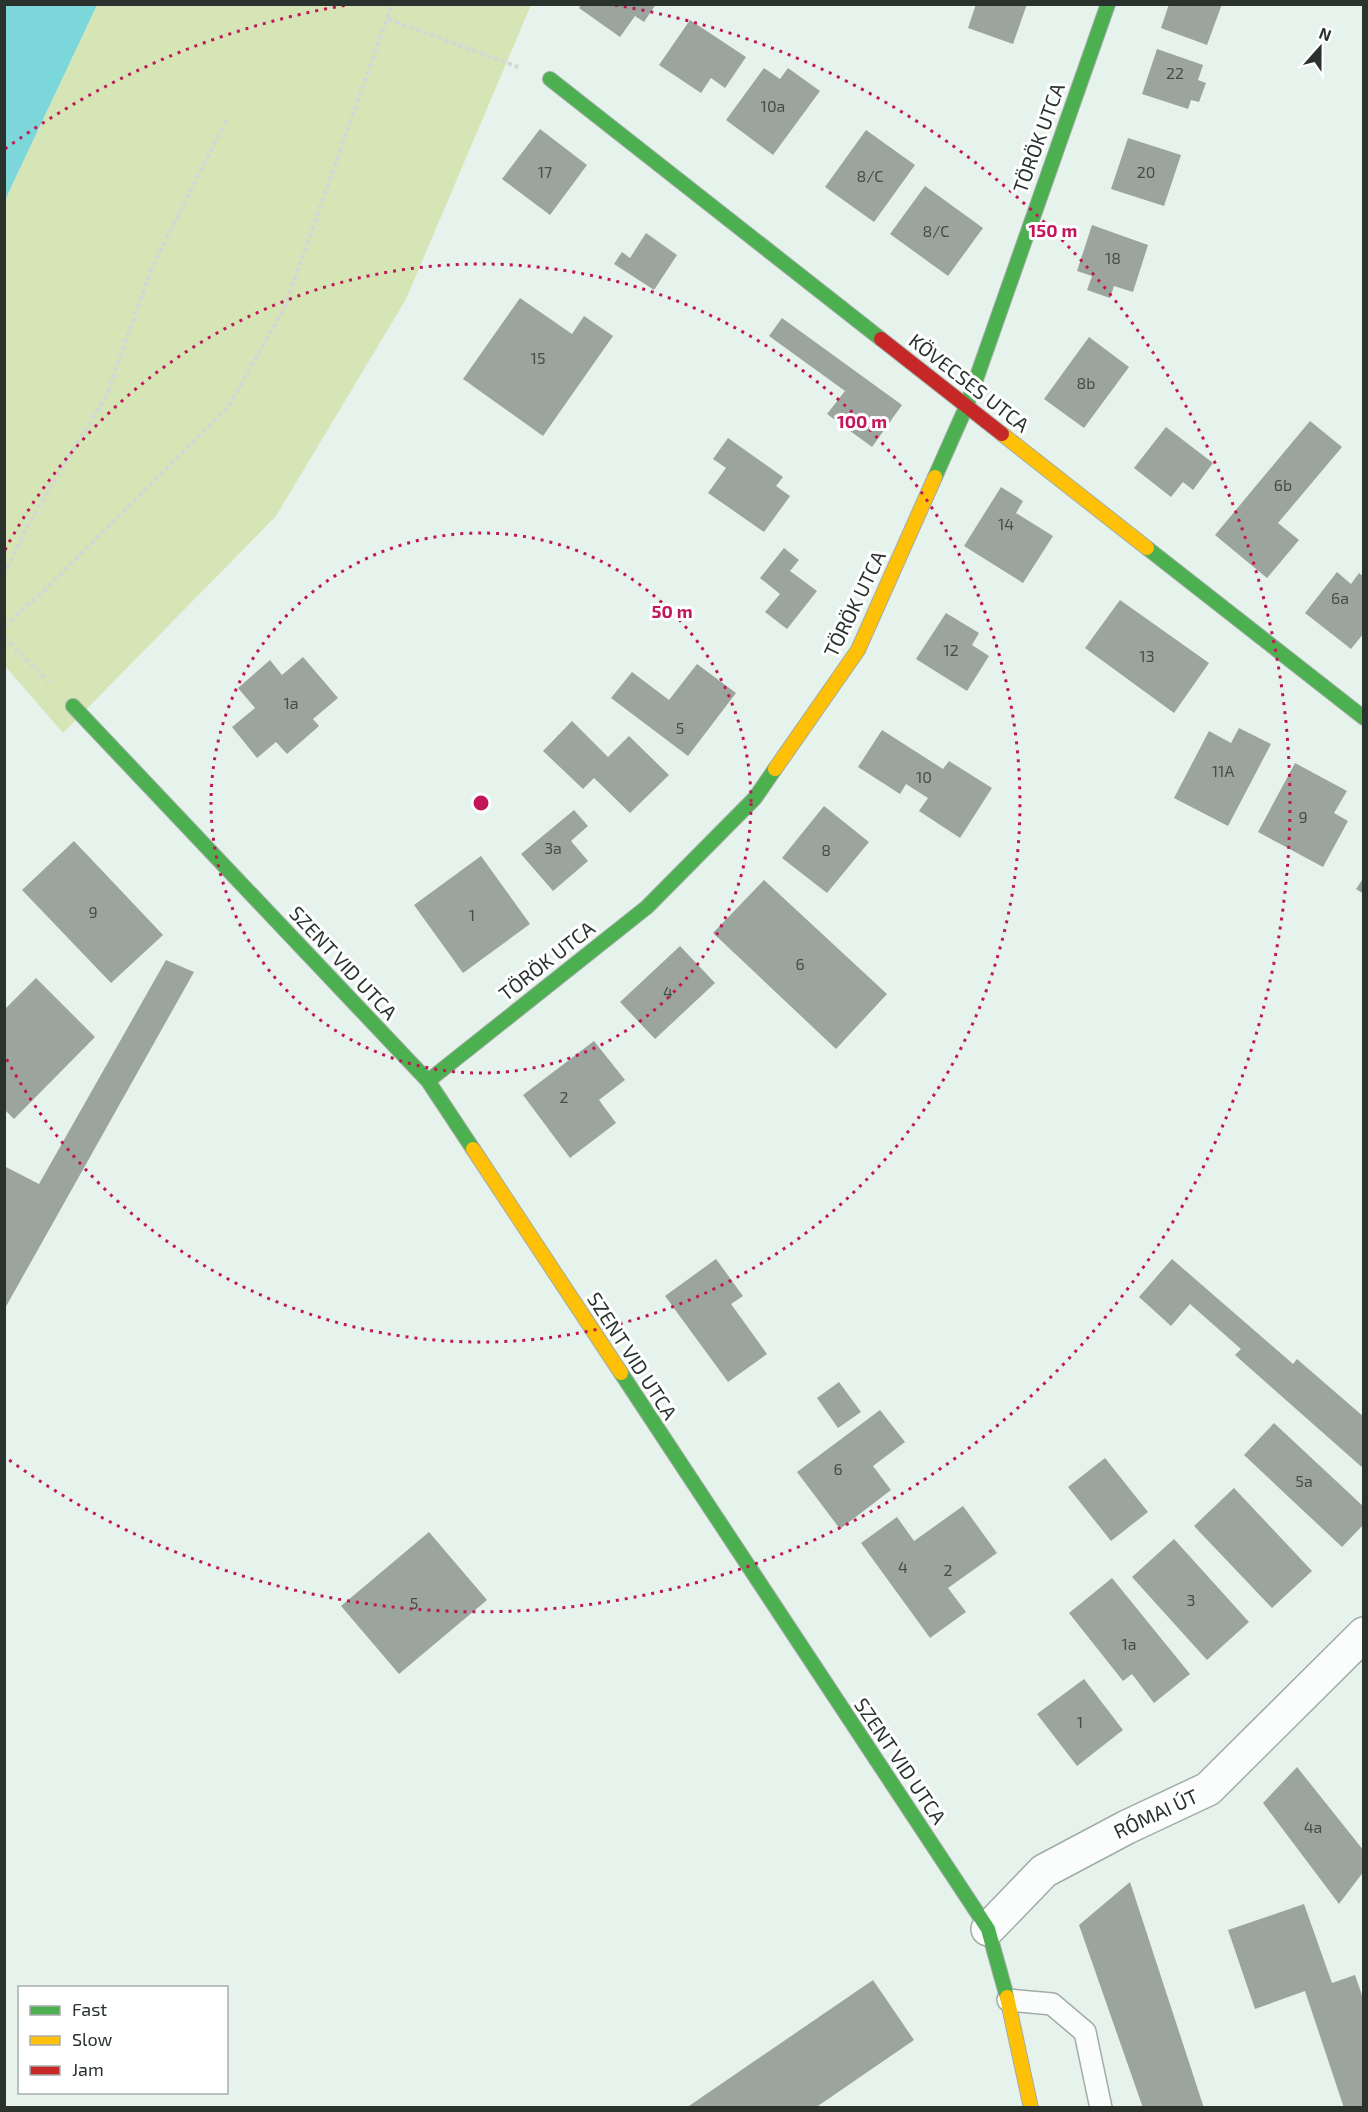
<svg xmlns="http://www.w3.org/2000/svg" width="1368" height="2112" viewBox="0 0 1368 2112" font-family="'Exo 2',sans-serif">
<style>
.green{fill:#d5e5b6}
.water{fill:#7cd7da}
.building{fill:#9ca49e}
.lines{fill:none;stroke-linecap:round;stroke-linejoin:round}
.lane-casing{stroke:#a2aca6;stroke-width:24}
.street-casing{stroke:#a2aca6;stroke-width:36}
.fast-casing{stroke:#a2aca6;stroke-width:16}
.slow-casing{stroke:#a2aca6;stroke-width:16}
.jam-casing{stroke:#a2aca6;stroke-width:16}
.path{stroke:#d3d8d5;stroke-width:4;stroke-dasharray:4.5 3;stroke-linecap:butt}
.lane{stroke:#fbfdfc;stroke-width:21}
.street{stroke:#fbfdfc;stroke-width:33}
.fast{stroke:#4caf50;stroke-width:14}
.slow{stroke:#ffc107;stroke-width:14}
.jam{stroke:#c62828;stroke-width:14}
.ring{fill:none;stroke:#c2185b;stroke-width:3;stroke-dasharray:3 6}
.labels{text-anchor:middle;stroke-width:6;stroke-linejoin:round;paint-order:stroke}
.number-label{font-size:16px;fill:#464e49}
.street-label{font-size:20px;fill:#29322d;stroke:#fff}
.centre{fill:#c2185b;stroke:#fff;stroke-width:3}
.ring-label{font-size:18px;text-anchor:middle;font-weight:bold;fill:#c2185b;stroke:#fff;stroke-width:6;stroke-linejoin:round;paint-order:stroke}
</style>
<rect width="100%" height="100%" fill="#e6f3ec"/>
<path class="green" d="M97,5H531L406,299L276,516L63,733L5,666V200Z"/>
<path class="water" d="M5,4L97,5L5,200L4,5Z"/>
<path class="building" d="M582,4H656L644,22L635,16L620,37L579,8Z
M976,4H1027L1013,44L968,28Z
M1169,4H1222L1207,45L1161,28Z
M690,20L746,57L725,88L711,78L701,93L659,65Z
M1157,49L1203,65L1198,80L1206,83L1199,102L1191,100L1188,109L1142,94Z
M764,68L780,79L788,68L820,91L773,155L726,120Z
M540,129L587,165L550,215L502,179Z
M866,130L915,165L874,222L825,187Z
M1128,138L1181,155L1164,206L1111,189Z
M925,186L983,228L948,276L890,234Z
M1092,225L1148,245L1133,292L1114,286L1110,298L1087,290L1092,276L1077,271Z
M646,233L677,255L654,290L614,264L622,252L630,258Z
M520,298L572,334L584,316L613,336L543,436L463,379Z
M782,318L902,405L872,447L827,414L845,391L769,336Z
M1089,337L1129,367L1084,428L1044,399Z
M1310,421L1342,447L1278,523L1299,540L1267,578L1215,535Z
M1166,427L1213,463L1193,490L1183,482L1171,497L1134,468Z
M728,438L783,477L776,486L790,496L764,532L708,493L726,468L713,459Z
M1001,487L1023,501L1016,513L1053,536L1023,583L964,546Z
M784,548L799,560L790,571L817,591L787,629L765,612L780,594L760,578Z
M1337,572L1351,584L1359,573L1364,577V633L1351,649L1305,613Z
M1120,600L1209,663L1174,713L1085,648Z
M946,613L979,633L972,645L989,656L967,691L916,659Z
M303,657L338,698L313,719L319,726L287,754L276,742L257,758L232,727L255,708L238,688L270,660L282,675Z
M697,664L736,693L688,756L611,698L632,672L669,700Z
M572,721L608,757L629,736L669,775L630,813L594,778L583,789L543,751Z
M1239,728L1271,744L1228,826L1174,798L1209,731L1231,743Z
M882,730L943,769L949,761L992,788L960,838L919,811L928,798L906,784L900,794L858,767Z
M1295,763L1347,791L1334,813L1348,821L1323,867L1258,832Z
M824,806L869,842L827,893L782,858Z
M574,810L588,826L571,841L588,861L553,891L521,854Z
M74,841L163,935L111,983L22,890Z
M481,856L530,924L463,973L414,905Z
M1364,877V894L1356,889Z
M764,880L887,994L836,1049L713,933Z
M680,946L715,983L655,1039L620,1002Z
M166,960L194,972L4,1310V1166L39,1184Z
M36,978L95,1037L14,1119L4,1109V1010Z
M594,1041L625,1080L599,1100L616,1123L570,1158L523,1095Z
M716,1259L743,1296L731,1304L767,1354L728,1382L665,1296Z
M1172,1259L1293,1364L1297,1359L1364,1417V1469L1235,1355L1241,1349L1190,1304L1171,1326L1139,1297Z
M839,1382L861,1412L838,1428L817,1398Z
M880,1410L905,1442L873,1466L891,1490L840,1529L797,1472Z
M1274,1423L1364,1507V1524L1342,1547L1244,1455Z
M1105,1458L1148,1512L1111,1541L1068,1487Z
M1234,1488L1312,1571L1272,1608L1194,1526Z
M963,1506L997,1553L948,1588L966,1612L930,1638L861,1543L897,1517L914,1541Z
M429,1532L487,1600L399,1674L341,1606Z
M1174,1539L1249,1622L1207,1660L1132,1577Z
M1112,1578L1190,1674L1154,1703L1132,1674L1123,1681L1069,1613Z
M1084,1679L1123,1730L1077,1766L1037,1714Z
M1297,1767L1364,1851V1871L1339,1904L1263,1803Z
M1130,1882L1204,2108H1143L1079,1925Z
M1304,1904L1332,1983L1355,1975L1364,2001V2108H1344L1305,1991L1255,2009L1228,1930Z
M873,1980L914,2040L815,2108H686Z"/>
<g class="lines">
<g class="lane-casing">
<path id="lane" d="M1008,2000L1052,2004L1085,2032L1101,2108"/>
</g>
<g class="street-casing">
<path id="street" d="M988,1929L1044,1871L1127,1827L1208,1789L1364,1634"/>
</g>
<g class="fast-casing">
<path id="fast" d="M550,79L881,339
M935,477L967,405L1108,4
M1147,548L1364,718
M73,706L428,1081L473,1149
M428,1081L647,907L755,798L775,769
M621,1373L988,1929L1007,1997"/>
</g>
<g class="slow-casing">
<path id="slow" d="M1002,434L1147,548
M775,769L858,650L935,477
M473,1149L621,1373
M1007,1997L1031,2108"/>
</g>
<g class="jam-casing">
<path id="jam" d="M881,339L1002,434"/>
</g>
<path class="path" d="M388,19L518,67
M4,575L27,527L107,394L152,267L227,119
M4,626L47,588L228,407L284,309L392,4
M4,638L49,682"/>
<use href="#lane" class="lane"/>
<use href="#street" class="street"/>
<use href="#fast" class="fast"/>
<use href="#slow" class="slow"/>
<use href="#jam" class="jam"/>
</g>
<g class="ring">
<circle cx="481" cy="803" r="270"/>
<path d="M5 550A539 539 0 1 1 5 1056"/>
<path d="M5 149A809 809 0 0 1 347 5M615 5A809 809 0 1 1 5 1457"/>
</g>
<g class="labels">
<g class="number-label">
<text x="1175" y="79">22</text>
<text x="773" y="112">10a</text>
<text x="545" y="178">17</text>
<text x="1146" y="178">20</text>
<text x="870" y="182">8/C</text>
<text x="936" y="237">8/C</text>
<text x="1113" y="264">18</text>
<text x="538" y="364">15</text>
<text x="1086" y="389">8b</text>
<text x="1283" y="491">6b</text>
<text x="1006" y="530">14</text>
<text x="1340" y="604">6a</text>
<text x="951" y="656">12</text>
<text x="1147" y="662">13</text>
<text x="291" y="709">1a</text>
<text x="680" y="734">5</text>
<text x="1223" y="777">11A</text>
<text x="924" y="783">10</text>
<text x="1303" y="823">9</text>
<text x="553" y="854">3a</text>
<text x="826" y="856">8</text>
<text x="93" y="918">9</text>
<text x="472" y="921">1</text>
<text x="800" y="970">6</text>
<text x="668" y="998">4</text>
<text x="564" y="1103">2</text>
<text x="838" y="1475">6</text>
<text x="1304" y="1487">5a</text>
<text x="903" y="1573">4</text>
<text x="948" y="1576">2</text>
<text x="1191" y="1606">3</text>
<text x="414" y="1609">5</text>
<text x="1129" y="1650">1a</text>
<text x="1080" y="1728">1</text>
<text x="1313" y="1833">4a</text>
</g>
<g class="street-label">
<text transform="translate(1039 138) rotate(-70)" y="7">TÖRÖK UTCA</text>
<text transform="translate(969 383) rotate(38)" y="7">KÖVECSES UTCA</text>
<text transform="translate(855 604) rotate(-64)" y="7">TÖRÖK UTCA</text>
<text transform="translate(547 961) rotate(-38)" y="7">TÖRÖK UTCA</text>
<text transform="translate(343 963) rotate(47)" y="7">SZENT VID UTCA</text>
<text transform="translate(632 1356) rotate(57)" y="7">SZENT VID UTCA</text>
<text transform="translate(900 1761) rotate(56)" y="7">SZENT VID UTCA</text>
<text transform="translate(1156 1814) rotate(-25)" y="7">RÓMAI ÚT</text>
</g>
</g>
<circle cx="481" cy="803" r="9" class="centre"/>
<g class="ring-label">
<text x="1053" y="237">150 m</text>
<text x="862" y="428">100 m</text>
<text x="672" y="618">50 m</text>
</g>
<rect width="1368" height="2112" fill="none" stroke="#29322d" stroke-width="12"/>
<rect x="18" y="1986" width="210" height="108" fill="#ffffff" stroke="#a9adab" stroke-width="1.5"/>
<rect x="30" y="2006" width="30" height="9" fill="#4caf50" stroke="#a9adab" stroke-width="1.5"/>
<text x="72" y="2016" font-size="18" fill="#29322d">Fast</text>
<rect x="30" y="2036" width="30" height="9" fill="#ffc107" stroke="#a9adab" stroke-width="1.5"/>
<text x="72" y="2046" font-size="18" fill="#29322d">Slow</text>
<rect x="30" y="2066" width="30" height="9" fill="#c62828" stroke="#a9adab" stroke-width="1.5"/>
<text x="72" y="2076" font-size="18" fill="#29322d">Jam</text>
<g transform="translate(1320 48) rotate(21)" stroke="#ffffff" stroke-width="4.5" paint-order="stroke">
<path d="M0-4.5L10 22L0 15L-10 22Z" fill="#29322d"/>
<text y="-9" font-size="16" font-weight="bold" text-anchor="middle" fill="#29322d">N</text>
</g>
</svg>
